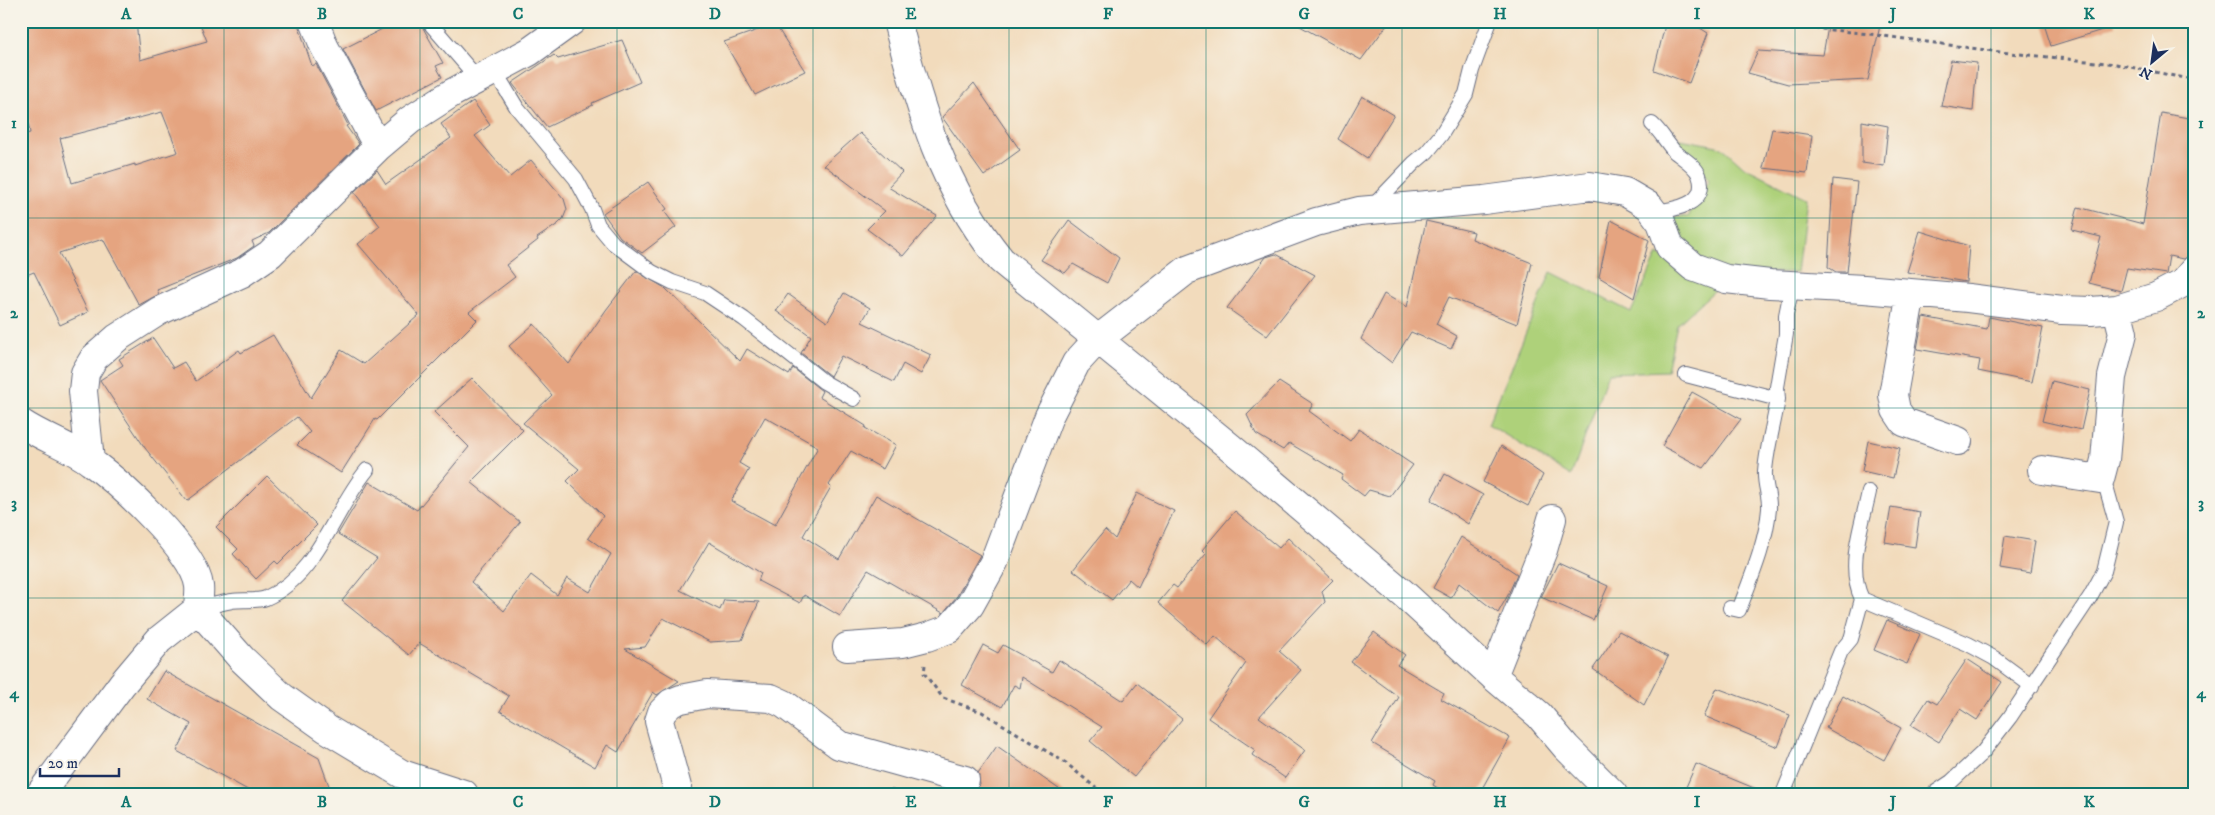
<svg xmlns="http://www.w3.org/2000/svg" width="2215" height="815" viewBox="0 0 2215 815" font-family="'IM FELL DW Pica',serif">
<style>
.green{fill:#aed17a;stroke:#64806c}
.building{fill:#e5a480;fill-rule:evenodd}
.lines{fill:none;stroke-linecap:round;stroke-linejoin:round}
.service-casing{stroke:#666b7f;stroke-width:16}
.minor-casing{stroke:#666b7f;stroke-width:30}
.path{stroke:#666b7f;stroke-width:3;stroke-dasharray:4 4;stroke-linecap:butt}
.service{stroke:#fff;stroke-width:14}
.minor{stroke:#fff;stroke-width:28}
.grid{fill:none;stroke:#0f766e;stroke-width:1;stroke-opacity:0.55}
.neatline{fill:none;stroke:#0f766e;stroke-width:2}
.grid-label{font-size:16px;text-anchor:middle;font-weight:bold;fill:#0f766e}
</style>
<rect width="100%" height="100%" fill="#f7f3e8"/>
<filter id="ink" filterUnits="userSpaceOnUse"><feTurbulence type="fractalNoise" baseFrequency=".02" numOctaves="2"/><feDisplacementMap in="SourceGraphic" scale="10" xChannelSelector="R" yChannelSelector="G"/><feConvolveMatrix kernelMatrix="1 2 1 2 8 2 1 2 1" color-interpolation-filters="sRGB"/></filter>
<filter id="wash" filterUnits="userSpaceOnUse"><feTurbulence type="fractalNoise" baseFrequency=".0096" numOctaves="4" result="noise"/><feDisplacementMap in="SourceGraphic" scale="20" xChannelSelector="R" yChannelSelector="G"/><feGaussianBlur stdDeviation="1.12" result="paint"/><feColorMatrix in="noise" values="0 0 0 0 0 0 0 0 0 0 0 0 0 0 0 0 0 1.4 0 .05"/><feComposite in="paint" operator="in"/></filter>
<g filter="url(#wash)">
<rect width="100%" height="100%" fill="#f2dbbc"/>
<path class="green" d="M1675,138L1722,147L1744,167L1806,198L1797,272L1733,273L1691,255L1667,216L1688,217L1709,180Z
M1658,254L1716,289L1677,325L1667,371L1608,373L1571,476L1488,424L1551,272L1631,312Z"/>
<g id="blocks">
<path class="building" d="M21,21H136L140,60L207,41L199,21H297L312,66L316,64L348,125L346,126L359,144L269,233L252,241L254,246L237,258L157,290L159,294L139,305L103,239L59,253L88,312L60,325L34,272L21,277V135L30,133L21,82ZM162,112L178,152L135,166V164L72,183L60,138Z
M398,21H419L443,63L436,66L442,77L376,111L343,49Z
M1291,21H1390L1361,60Z
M1666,21H1689L1708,33L1689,83L1654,70Z
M1829,21H1881L1868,80L1788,84L1748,73L1758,51L1823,55Z
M2043,21H2114L2115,26L2051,46Z
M775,24L805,71L755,95L724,42Z
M622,40L640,82L592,103L593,105L547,127L512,83L554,55L558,59Z
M1951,60L1977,63L1973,111L1941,106Z
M974,83L1020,150L984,176L942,117Z
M1362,96L1394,115L1367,158L1338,139Z
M473,101L490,125L475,136L510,177L531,160L564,199L567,209L563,219L558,224L537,238L538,240L506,265L515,277L469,312L477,320L377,420L375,419L341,473L297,445L310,432L297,417L187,501L145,448L100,380L123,365L119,359L153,338L173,368L184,362L196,381L239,350L241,353L273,335L311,398L341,350L364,364L419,315L358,244L380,226L354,192L377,170L386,184L451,138L441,124Z
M2161,113L2194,119V250L2189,249L2187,256L2183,259L2169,256L2166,274L2127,268L2121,291L2089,283L2101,237L2072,230L2078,207L2143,224Z
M1862,121L1888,126L1884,166L1862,163Z
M1772,129L1812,135L1807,173L1763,168Z
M860,133L902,172L888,187L937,216L903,256L867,229L885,211L824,165Z
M1833,179L1857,182L1847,272H1836L1828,267Z
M648,182L667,209L664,211L676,227L642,253L620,237L603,213Z
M1069,220L1119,258L1107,283L1073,264L1065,273L1041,260Z
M1611,220L1649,240L1634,298L1599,277Z
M1426,221L1474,232L1472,239L1532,263L1517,324L1449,297L1436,324L1457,336L1451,349L1411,332L1392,363L1361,339L1384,294L1407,307Z
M1920,231L1969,246L1966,282L1907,272Z
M1276,254L1315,275L1267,336L1227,308L1266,257Z
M636,271L665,288L740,361L747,349L789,375L793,368L822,391L819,397L866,426L865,428L896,445L883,469L851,451L829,485L831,487L803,536L839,559L876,495L980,555L957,596L943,613L868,570L840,616L804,595L800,603L758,581L761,573L709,542L680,590L720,610L724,600L759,602L742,640L710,642L663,618L645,647L625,649L679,681L657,695L653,692L618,752L607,745L595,767L500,711L509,696L419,643L409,655L342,601L377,558L338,534L369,482L417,510L469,447L434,412L472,378L523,430L471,482L520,522L471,582L504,611L531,575L557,595L567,578L590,592L611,554L588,538L603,516L567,481L579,469L523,423L552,395L509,346L534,324L569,364L606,310ZM765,417L818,447L775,525L731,501L749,469L739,463Z
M844,293L870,308L862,322L931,355L921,374L903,364L894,382L841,356L830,376L801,353L811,336L776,311L788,294L827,322Z
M1923,317L1987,329L1989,317L2043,328L2032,382L1978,371L1980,360L1917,349Z
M2052,381L2090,390L2081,430L2042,421Z
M1279,382L1313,404L1309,411L1350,441L1359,429L1413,465L1390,496L1369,490L1364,496L1341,479L1343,475L1289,443L1283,450L1256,434L1247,415Z
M1692,392L1741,419L1704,468L1662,446Z
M1868,441L1900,448L1893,478L1862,471Z
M1501,446L1543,475L1528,506L1483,482Z
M1445,474L1483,495L1468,524L1431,500Z
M267,476L317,525L278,564L275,561L256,579L233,554L238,549L216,527Z
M1137,493L1174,511L1138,587L1129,579L1112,600L1073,570L1105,530L1115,539Z
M1891,507L1920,512L1915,547L1885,542Z
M1235,511L1279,548L1288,538L1333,580L1322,591L1325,602L1279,651L1301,670L1259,717L1305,750L1285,778L1252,755L1255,750L1208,718L1246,663L1215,636L1207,645L1158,603L1173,585L1177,588L1206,554L1202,550Z
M2005,536L2035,541L2030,573L2000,568Z
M1461,537L1517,574L1508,595L1498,613L1459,583L1451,598L1433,588Z
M1558,563L1608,586L1593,620L1541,597Z
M1887,620L1920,634L1907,664L1874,650Z
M1619,631L1668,657L1644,705L1593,669Z
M1374,632L1405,655L1397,665L1444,693L1441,699L1510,738L1479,794H1447L1433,785L1435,781L1372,743L1399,697L1351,662Z
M983,645L998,653L1003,645L1052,672L1059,660L1123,701L1137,683L1182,719L1134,777L1090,741L1102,727L1022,677L1020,688L1014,685L1002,707L962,685Z
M1967,659L2002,682L1977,720L1960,709L1939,742L1911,725L1928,699L1937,704Z
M164,671L319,758L332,794H255L177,751L191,724L147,699Z
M1717,688L1790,715L1778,747L1704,716Z
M1843,696L1901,728L1884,760L1826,728Z
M997,746L1066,794H971L980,785L978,773Z
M1696,764L1766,793V794H1683Z"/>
</g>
</g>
<g filter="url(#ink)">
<use href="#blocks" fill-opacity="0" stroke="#666b7f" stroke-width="1"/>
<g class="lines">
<g class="service-casing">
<path id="service" d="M428,21L478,79
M494,70L517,108L576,179L592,209L598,225L613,243L652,272L672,282L705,293L744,319L824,382L854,399
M1652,124C1661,132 1666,142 1674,151C1682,158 1695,165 1699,175C1710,205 1673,210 1653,212
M1371,208L1414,163L1427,152L1441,135L1466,94L1472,70L1490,21
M1686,375L1778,399
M1862,599C1846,566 1862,526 1869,492
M1730,608L1739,610C1751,578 1766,544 1769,509C1770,496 1764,485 1765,471C1767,447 1774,423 1778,399L1777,387L1786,334V315L1792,286
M198,609C209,606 220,603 232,601C242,599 256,602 266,598C318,575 333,511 367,470
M1783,794L1841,651L1851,639L1862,599L1968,644L1994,658L2032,686
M1933,794L1951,782L1983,752L2010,717L2090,597L2104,571L2116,522L2107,490L2100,479"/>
</g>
<g class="minor-casing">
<path id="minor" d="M314,21L324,46L378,147
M897,21C920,110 942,188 1001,260L1230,447L1405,595L1493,676L1539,715L1566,747L1613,794
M1911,293L1893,395L1896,410L1904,422L1958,441
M21,423C43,438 70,446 91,462C120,483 195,551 199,586C200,594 198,602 198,609L242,659L282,697L327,729L402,774L464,794
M90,461L83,391L85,373L94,358L117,338L159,311L242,273L270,254L378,147L410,120L452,93L529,52L572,21
M2042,470L2100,479L2105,460L2112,377L2123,333L2117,309
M847,647L903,643L927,637L949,629L970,605L994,562L1049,416L1076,363L1097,340L1187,270L1316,222L1359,211L1484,200L1590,186L1625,192L1649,206L1661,222L1670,247L1693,267L1726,279L1770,284L1864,289L1968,298L2062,310L2091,311L2117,309L2156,297L2183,283L2194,270
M1493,676L1543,550L1552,519
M40,794L122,684L159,640L198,609
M675,794L677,787L659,721L662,712L671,703L681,699L707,694L771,698L784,704L839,745L965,780"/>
</g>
<path class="path" d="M1702,21L1767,23L1869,34L2000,52L2116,64L2194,80
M21,644H22
M925,665L924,673L943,698L982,712L1066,763L1103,794
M891,789L897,794"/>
<use href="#service" class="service"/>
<use href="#minor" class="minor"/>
</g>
</g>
<path class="grid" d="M224,21V794M420,21V794M617,21V794M813,21V794M1009,21V794M1206,21V794M1402,21V794M1598,21V794M1795,21V794M1991,21V794M21,218H2194M21,408H2194M21,598H2194"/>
<rect width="2215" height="815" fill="none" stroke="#f7f3e8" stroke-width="55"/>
<g transform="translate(2152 62) rotate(209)" stroke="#f7f3e8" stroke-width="4" paint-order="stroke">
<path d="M0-4L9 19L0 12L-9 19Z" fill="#1b2f5e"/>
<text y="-8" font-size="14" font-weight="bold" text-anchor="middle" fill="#1b2f5e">N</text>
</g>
<path d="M40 768v8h79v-8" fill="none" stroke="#1b2f5e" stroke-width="2.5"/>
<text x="48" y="768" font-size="15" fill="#1b2f5e" stroke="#f7f3e8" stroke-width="4" paint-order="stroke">20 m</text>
<rect x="28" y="28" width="2160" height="760" class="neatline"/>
<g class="grid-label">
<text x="126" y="19">A</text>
<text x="322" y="19">B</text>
<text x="518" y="19">C</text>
<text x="715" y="19">D</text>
<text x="911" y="19">E</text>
<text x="1108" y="19">F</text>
<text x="1304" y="19">G</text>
<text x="1500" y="19">H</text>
<text x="1697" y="19">I</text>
<text x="1893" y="19">J</text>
<text x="2089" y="19">K</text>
<text x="14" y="128">1</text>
<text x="2201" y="128">1</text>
<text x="14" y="318">2</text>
<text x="2201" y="318">2</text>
<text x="14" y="508">3</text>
<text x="2201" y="508">3</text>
<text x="14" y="698">4</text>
<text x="2201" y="698">4</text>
<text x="126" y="807">A</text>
<text x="322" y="807">B</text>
<text x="518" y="807">C</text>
<text x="715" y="807">D</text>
<text x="911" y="807">E</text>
<text x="1108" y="807">F</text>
<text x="1304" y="807">G</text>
<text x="1500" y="807">H</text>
<text x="1697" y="807">I</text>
<text x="1893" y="807">J</text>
<text x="2089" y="807">K</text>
</g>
</svg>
